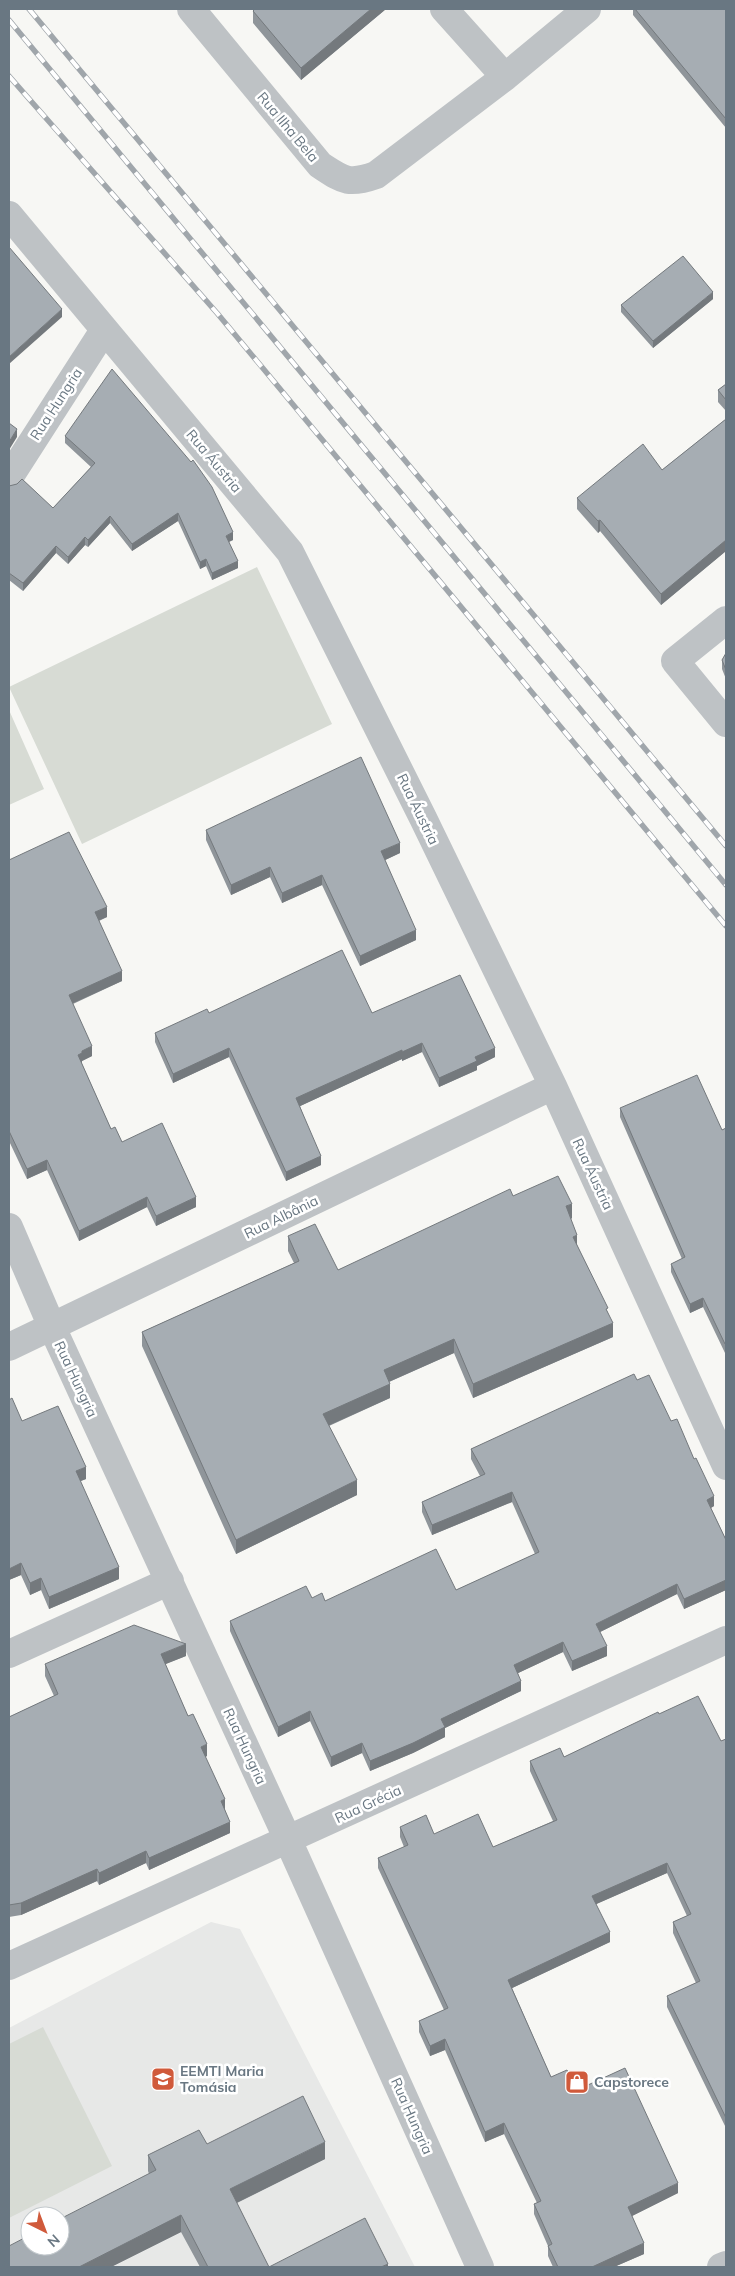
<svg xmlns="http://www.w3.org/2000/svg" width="735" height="2276" viewBox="0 0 735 2276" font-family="Mulish,sans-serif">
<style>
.built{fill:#e7e8e7;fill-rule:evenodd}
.green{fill:#d7dbd4}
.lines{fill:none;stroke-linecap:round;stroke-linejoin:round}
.minor{stroke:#bec2c5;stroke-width:28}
.rail-casing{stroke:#a0a6ab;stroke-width:5.5}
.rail{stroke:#fff;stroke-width:4;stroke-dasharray:11;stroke-linecap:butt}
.wall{fill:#8f959a}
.shaded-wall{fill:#74797d}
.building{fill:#a6adb3;stroke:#74797d}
.labels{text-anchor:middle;stroke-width:5;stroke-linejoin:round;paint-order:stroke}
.street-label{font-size:14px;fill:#697782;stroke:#fff}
.poi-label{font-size:14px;font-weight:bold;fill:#697782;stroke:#fff;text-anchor:start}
</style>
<rect width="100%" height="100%" fill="#f7f7f4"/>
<path class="built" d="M211,1922L240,1929L415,2267H9V2028ZM30,2216H60V2246H30Z"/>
<path class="green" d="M257,567L332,724L82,844L9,687Z
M9,710L44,789L9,805Z
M43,2027L112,2166L9,2218V2044Z"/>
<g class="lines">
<path class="minor" d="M191,9L320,165C343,180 348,185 376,175L505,77L587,9
M444,9L505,77
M9,215L290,552L423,818L553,1086L726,1466
M9,478L104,330
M726,620L675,661L726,723
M9,1227L52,1327L288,1840L480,2267
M9,1347L553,1086
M9,1654L170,1581
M9,1966L726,1640
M721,2267L726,2265"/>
<g class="rail-casing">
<path id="rail" d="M29,9L726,846
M9,20L726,885
M9,76L217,313L726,926"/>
</g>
<use href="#rail" class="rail"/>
</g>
<path class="wall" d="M255,9H386L301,80L253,23V11Z
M633,9H726V128L633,15Z
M713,299L653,348L621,312V305Z
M726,384V411L718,402V390Z
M726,419V551L661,605L600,531L598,533L577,509V498L662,470Z
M65,436L233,540L229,542L238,568L212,580L206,566L200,569L178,521L132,551L110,523L88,547L85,545L68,564L56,553L23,591L9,580V486L53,508L91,467L65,443Z
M726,653V679L722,669V660Z
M206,830L400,853L385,860L416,940L360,966L322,885L282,903L270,877L231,895L206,840Z
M9,860L107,917L99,921L122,981L73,1004L92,1056L82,1061V1064L111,1129L122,1142L196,1207L156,1226L147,1207L79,1241L47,1170L27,1179L9,1141Z
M209,1013H372L495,1057L477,1066V1070L439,1087L422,1052L402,1061V1059L300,1106L321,1165L286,1181L229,1057L173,1083L155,1042V1033Z
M620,1108L722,1130L726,1128L725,1353L703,1307L690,1313L671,1272V1264L682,1259L620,1117Z
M513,1196L572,1218L571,1219L577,1245L608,1313L613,1337L473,1398L454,1353L389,1382L390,1398L329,1426L357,1495L236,1554L142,1346V1332L294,1263L288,1251V1236L338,1270Z
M637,1380L671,1421L714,1506L711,1508L726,1540V1590L684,1609L677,1594L600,1632L607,1656L572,1671L563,1652L518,1673L521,1691L445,1728V1737L413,1753L370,1771L362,1753L331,1767L310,1721L278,1737L230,1631V1621L312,1598L325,1601L456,1590L535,1554L512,1502L432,1535L422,1512V1502L480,1476L471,1459V1449Z
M9,1400L22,1421L86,1479L80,1481L119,1579L49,1609L41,1590L30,1595L21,1575L9,1580Z
M186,1656L165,1664L188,1716L207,1756L205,1757L225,1810L230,1833L149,1870L146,1863L99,1885L97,1881L21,1915L9,1917V1717L54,1696L45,1676V1664Z
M659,1714L721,1741L726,1739V2128L667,2007V1996L696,1983L673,1933V1922L687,1916L667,1873L596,1904L610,1942L512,1988L551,2077L577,2090L678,2193L632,2216L644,2254L614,2267H553L548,2256V2246L534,2214V2204L537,2203L504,2134L485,2142L445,2050L430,2056L419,2032V2021L444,2010L378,1868V1858L404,1847L400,1837V1827L493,1847L553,1821L530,1771V1761L564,1757Z
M207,2144L325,2159L237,2203L269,2267H388H200L181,2232L111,2267H9L149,2174L148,2171V2155Z"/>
<path class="shaded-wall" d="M371,9H386L301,80V68Z
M713,292V299L653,348V341Z
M62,309V317L9,364V357Z
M17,429V437L9,450V442Z
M178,513V521L132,551V544Z
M110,516V523L88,547V540Z
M600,520V531L598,533V521Z
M233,532V540L226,543V536Z
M85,537V545L68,564V557Z
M726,540V551L661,605V594Z
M56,546V553L23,591V583Z
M206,559V566L200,569V562Z
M238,561V568L212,580V573Z
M400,843V853L381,862V851Z
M270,867V877L231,895V885Z
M322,875V885L282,903V893Z
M107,907V917L95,922V912Z
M416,930V940L360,966V956Z
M122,971V981L69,1005V995Z
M422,1043V1052L402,1061V1052Z
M92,1046V1056L82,1061V1063L78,1065V1055L82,1051Z
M229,1048V1057L173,1083V1074Z
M495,1048V1057L477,1066V1070L439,1087V1078L475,1057Z
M402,1050V1059L296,1108V1098Z
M321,1156V1165L286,1181V1172Z
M47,1160V1170L27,1179V1169Z
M147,1197V1207L79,1241V1231Z
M196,1197V1207L156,1226V1216Z
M572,1204V1218L566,1221V1206Z
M577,1235V1249L573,1237Z
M703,1298V1307L690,1313V1304Z
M613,1323V1337L473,1398V1384Z
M454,1339V1353L384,1384V1370Z
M725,1344H726V1352L725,1353Z
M390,1384V1398L323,1428V1414Z
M86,1467V1479L76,1483V1471Z
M357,1480V1495L236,1554V1540Z
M512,1492V1502L432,1535V1525Z
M714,1496V1506L707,1510V1500Z
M21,1563V1575L9,1580V1569Z
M119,1567V1579L49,1609V1597Z
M41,1578V1590L30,1595V1583Z
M726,1580V1590L684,1609V1599Z
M677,1584V1594L596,1634V1624Z
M563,1642V1652L514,1675V1665Z
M186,1644V1656L161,1666V1654Z
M607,1646V1656L572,1671V1661Z
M521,1681V1691L445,1728V1737L413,1753L370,1771V1761L441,1719Z
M310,1711V1721L278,1737V1727Z
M362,1743V1753L331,1767V1757Z
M207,1744V1756L201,1759V1747Z
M225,1799V1811L221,1801Z
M230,1822V1833L149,1870V1858Z
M146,1851V1863L99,1885V1873Z
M667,1863V1873L592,1906V1896Z
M97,1869V1881L21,1915V1903Z
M610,1932V1942L508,1990V1980Z
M445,2039V2050L430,2056V2046Z
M504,2123V2134L485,2142V2132Z
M325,2142V2159L230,2206V2189Z
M678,2183V2193L628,2218V2207Z
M181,2215V2232L111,2267H79Z
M644,2243V2254L614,2267H592Z
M388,2264V2267H381Z"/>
<path class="building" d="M255,9H371L301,68L253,11Z
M635,9H726V119Z
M9,247L62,309L9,357Z
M683,256L713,292L653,341L621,305Z
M112,369L191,462L193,460L212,487L233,532L226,536L238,561L212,573L206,559L200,562L178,513L132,544L110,516L88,540L85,537L68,557L56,546L23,583L9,573V486L17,484L22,479L53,508L95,463L65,436Z
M726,384V400L718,390Z
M726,419V540L661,594L600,520L598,521L577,498L643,444L662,470Z
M9,423L17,429L9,442Z
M726,653V670L722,660Z
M361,757L400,843L381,851L416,930L360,956L322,875L282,893L270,867L231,885L206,830Z
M69,832L107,907L95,912L122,971L69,995L92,1046L82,1051V1053L78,1055L111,1129L115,1127L122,1142L162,1123L196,1197L156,1216L147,1197L79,1231L47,1160L27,1169L9,1131V860Z
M342,950L372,1013L460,975L495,1048L475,1057L477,1061L439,1078L422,1043L402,1052V1050L296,1098L321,1156L286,1172L229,1048L173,1074L155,1033L207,1009L209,1013Z
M697,1075L722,1130L726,1128V1344H725L703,1298L690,1304L671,1264L685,1257L620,1108Z
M558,1176L572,1204L566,1206L577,1235L573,1237L608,1308L606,1309L613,1323L473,1384L454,1339L384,1370L390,1384L323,1414L357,1480L236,1540L142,1332L299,1261L288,1236L315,1224L338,1270L510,1189L513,1196Z
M634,1374L637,1380L649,1375L671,1421L677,1419L694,1459L696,1458L714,1496L707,1500L726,1540V1580L684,1599L677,1584L596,1624L607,1646L572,1661L563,1642L514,1665L521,1681L441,1719L445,1727L413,1743L370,1761L362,1743L331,1757L310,1711L278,1727L230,1621L306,1586L312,1598L322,1593L325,1601L436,1549L456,1590L539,1552L512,1492L432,1525L422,1502L485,1474L471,1449Z
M12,1398L22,1421L58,1406L86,1467L76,1471L119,1567L49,1597L41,1578L30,1583L21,1563L9,1569V1400Z
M134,1625L186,1644L161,1654L188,1716L193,1714L207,1744L201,1747L225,1799L221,1801L230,1822L149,1858L146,1851L99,1873L97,1869L21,1903L9,1905V1717L58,1694L45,1664Z
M698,1696L721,1741L726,1739V2118L667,1996L700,1981L673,1922L691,1914L667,1863L592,1896L610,1932L508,1980L551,2077L567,2070L577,2090L625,2068L678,2183L628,2207L644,2243L592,2267H558L548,2246L552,2244L534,2204L541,2201L504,2123L485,2132L445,2039L430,2046L419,2021L448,2008L378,1858L408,1845L400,1827L426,1815L434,1834L478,1814L493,1847L557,1820L530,1761L560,1748L564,1757L658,1712L659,1714Z
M303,2096L325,2142L230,2189L269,2267L365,2218L388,2264L381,2267H208L181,2215L79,2267H9V2246L30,2235V2246H60V2219L156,2170L148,2155L199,2130L207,2144Z"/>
<defs>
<g id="school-square" transform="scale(1.25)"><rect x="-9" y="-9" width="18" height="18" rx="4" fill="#d05a3b" stroke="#fff"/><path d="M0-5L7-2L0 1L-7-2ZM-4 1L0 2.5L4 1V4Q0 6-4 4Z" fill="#fff"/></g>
<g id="shop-square" transform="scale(1.25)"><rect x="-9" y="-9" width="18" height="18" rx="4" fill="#d05a3b" stroke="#fff"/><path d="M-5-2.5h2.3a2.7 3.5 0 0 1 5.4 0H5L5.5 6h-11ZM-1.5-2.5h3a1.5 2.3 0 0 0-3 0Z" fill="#fff"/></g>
</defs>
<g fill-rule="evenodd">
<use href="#school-square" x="163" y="2079"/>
<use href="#shop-square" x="577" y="2082"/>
</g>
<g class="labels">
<g class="street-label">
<text transform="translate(288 127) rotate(50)" y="5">Rua Ilha Bela</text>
<text transform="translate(56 404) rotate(-57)" y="5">Rua Hungria</text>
<text transform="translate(214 461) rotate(50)" y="5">Rua Áustria</text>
<text transform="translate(418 809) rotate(64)" y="5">Rua Áustria</text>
<text transform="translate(593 1174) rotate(65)" y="5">Rua Áustria</text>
<text transform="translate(281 1217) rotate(-26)" y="5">Rua Albânia</text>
<text transform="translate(76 1379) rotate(65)" y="5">Rua Hungria</text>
<text transform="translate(245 1746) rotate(65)" y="5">Rua Hungria</text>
<text transform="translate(368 1804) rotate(-25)" y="5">Rua Grécia</text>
<text transform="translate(412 2116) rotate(66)" y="5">Rua Hungria</text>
</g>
<g class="poi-label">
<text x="180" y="2076">EEMTI Maria<tspan x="180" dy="16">Tomásia</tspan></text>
<text x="594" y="2087">Capstorece</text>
</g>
</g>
<rect width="735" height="2276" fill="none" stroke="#697782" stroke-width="20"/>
<g transform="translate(45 2231) rotate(138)"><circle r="24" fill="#ffffff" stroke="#c3c9cd"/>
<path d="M0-4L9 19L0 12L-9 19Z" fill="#d05a3b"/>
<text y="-8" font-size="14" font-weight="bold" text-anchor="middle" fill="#697782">N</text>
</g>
</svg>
